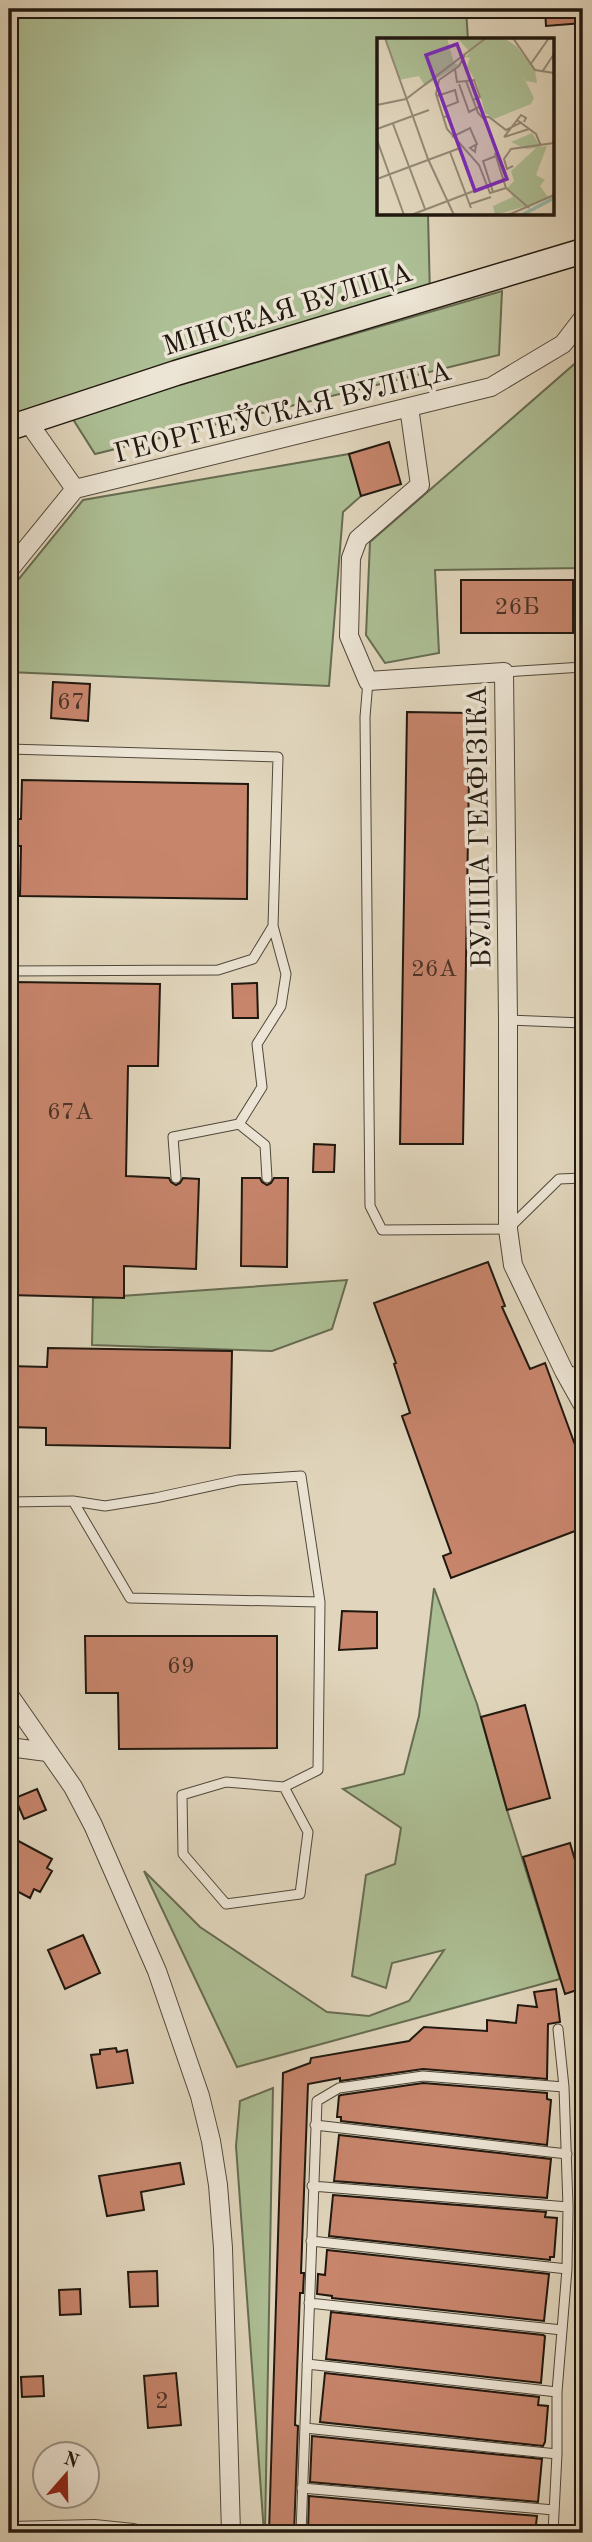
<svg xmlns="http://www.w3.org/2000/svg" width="592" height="2542" viewBox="0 0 592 2542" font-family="'Old Standard TT',serif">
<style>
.green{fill:#adbf95;stroke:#666c52;stroke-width:2}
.building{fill:#c7856c;stroke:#20180f;stroke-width:2}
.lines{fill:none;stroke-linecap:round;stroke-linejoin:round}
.lane-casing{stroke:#50483a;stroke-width:11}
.street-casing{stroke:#50483a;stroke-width:20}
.secondary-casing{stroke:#20180f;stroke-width:27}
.lane{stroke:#ece4d4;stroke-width:9}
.street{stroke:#ece4d4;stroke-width:18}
.secondary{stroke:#ece4d4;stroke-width:24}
.labels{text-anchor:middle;stroke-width:7;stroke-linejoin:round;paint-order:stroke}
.number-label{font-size:24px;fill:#4a3326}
.street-label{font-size:28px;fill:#20180f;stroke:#ece4d4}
.inset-river{fill:none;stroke:#95baac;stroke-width:3.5}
.inset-road{fill:none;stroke:#948a77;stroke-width:2}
.view{fill:#7b2cbf;fill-opacity:0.15;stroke:#7b2cbf;stroke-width:3.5}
.inset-edge{fill:none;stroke:#20180f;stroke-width:3.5}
</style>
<rect width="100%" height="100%" fill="#e1d6bd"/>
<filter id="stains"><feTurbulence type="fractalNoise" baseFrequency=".00286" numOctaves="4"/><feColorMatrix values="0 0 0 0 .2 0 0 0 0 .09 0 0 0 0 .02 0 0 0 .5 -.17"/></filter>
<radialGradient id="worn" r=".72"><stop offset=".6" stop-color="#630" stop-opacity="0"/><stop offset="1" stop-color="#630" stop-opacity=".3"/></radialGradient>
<path class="green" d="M9,9H466L468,40H378V214H428L430,296L9,428Z
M502,291L499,355L95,454L71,416Z
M579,360L583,466V568L435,570L439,653L385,663L366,635L370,542Z
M349,454L361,496L343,512L329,686L9,672V591L83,500Z
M347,1280L332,1329L272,1351L92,1345L93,1298Z
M434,1588L477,1704L507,1810L560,1979L237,2067L144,1871L200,1927L327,2012L369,2016L409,2001L444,1950L392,1963L386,1988L352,1976L366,1875L395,1864L401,1828L343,1789L404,1774L419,1716Z
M273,2088L265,2533H264L236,2146L240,2101Z"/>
<path class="building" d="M545,9H583V23L546,26Z
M389,442L401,484L361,496L349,454Z
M461,580H573V633H461Z
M53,682L90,684L88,721L51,718Z
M407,712L470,713L463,1144H400Z
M22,780L248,784L247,899L20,896L21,846H9V819H21Z
M13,982L160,984L158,1066H128L126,1176L169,1178L171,1182L176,1185L180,1183L183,1178L199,1179L196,1269L124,1266V1298L9,1295V1156H12Z
M257,983L258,1018H233L232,984Z
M314,1144L335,1145L334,1172H313Z
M242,1178H260L262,1182L267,1185L271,1183L274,1178H288L287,1267L241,1266Z
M488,1262L505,1306L502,1307L530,1369L545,1363L578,1453L583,1451V1528L451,1578L443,1556L451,1553L402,1416L410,1413L394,1364L396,1363L374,1303Z
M48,1348L232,1351L230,1448L46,1445V1428L9,1427V1366L47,1367Z
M342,1611L377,1612V1648L339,1650Z
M85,1636H277V1748L119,1749L118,1693H86Z
M525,1705L550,1798L507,1810L481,1717Z
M37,1789L46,1810L24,1819L15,1798Z
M9,1836L52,1859L47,1868L52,1871L40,1892L34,1889L30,1898L9,1887Z
M570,1843L575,1860L583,1858V1988L565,1994L523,1857Z
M83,1935L100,1973L65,1989L48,1950Z
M556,1989L560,2022L548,2024L547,2079L423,2069L340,2081V2078L308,2084L301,2273H304L303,2293H300L295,2425L298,2426L294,2533H269L283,2073L310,2063L311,2058L409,2041L424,2027L487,2031V2020L516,2023L518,2005L537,2007L534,1992Z
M116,2048L117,2052L127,2050L133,2083L97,2088L91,2055L100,2054V2050Z
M423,2083L547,2093V2099L551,2100L547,2145L341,2121V2117H337L339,2096L341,2095Z
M339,2135L551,2159L547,2198L334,2181Z
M180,2163L184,2184L141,2192L144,2210L107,2216L99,2176Z
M333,2195L546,2212L545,2217L557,2218L554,2257H550V2260L329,2236Z
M327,2250L549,2274L544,2321L332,2298V2296L317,2294L318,2274L325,2275Z
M157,2271L158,2306L130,2307L128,2272Z
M80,2289L81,2314L60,2315L59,2290Z
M331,2312L543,2335L545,2336L541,2383L326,2359Z
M176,2373L181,2425L148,2428L144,2376Z
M325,2373L539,2397L538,2405L548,2406L545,2442L543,2446L320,2422Z
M43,2376L44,2396L22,2397L21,2377Z
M312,2436L542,2459L538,2502L310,2482Z
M309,2496L537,2516L535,2533H308Z"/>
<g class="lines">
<g class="lane-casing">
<path id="lane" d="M504,672L583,667
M368,681L365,717L370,1206L382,1230L508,1229L559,1179L583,1178
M9,749L278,757L273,926L253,959L218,970L9,971
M508,1020L583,1023
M239,1124L265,1145L267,1178
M176,1178L173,1137L239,1124L262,1087L257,1044L281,1006L286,974L273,926
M566,1371L583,1373
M73,1501L130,1598L320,1602
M9,1502L73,1501L105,1506L155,1498L238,1480L301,1476L320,1602L318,1770L284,1787L226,1782L182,1795L183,1854L226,1904L300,1894L308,1832L284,1787
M315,2125L567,2154
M312,2186L568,2207
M311,2241L567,2269
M309,2303L562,2330
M307,2364L557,2392
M305,2428L557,2454
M302,2488L554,2510
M301,2533L317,2101L339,2088L423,2076L564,2087
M553,2533L557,2454V2392L567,2269L568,2207L564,2087L558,2029"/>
</g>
<g class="street-casing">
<path id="street" d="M409,407L420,485L358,539L351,558L349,636L368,681L504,672L508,1020V1229L513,1265L564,1371L583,1405
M28,422L75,489
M9,570L75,489L491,387L563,344L583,318
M9,1695L73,1787L93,1825L157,1971L200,2096L211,2141L218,2185L223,2248L231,2533
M9,1747L47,1752
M9,2531L94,2529L133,2533"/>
</g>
<g class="secondary-casing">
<path id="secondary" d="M9,428L176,373L583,251"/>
</g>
<use href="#lane" class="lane"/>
<use href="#street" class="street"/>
<use href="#secondary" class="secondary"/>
</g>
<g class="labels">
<g class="number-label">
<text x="517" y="614">26Б</text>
<text x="71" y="709">67</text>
<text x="434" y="976">26А</text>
<text x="70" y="1119">67А</text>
<text x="181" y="1673">69</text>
<text x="162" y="2408">2</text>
</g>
<g class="street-label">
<text transform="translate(287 308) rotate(-17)" y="10">МІНСКАЯ ВУЛІЦА</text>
<text transform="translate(282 411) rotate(-14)" y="10">ГЕОРГІЕЎСКАЯ ВУЛІЦА</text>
<text transform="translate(478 827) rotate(-91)" y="10">ВУЛІЦА ГЕАФІЗІКА</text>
</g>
</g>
<g transform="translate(377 38)">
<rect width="177" height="177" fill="#e1d6bd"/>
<path d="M8,0H70L77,25L82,27L48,48L42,38L22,42ZM80,0H127L140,9L158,32L160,45L149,43L144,34L157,60L154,66L117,81L108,75L100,45L90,29L93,20L89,19L96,10L92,13ZM155,95L164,109L170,108L159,137L168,142L163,148L171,159L152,169L137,160L149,168L118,177L116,168L136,159L130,150L137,143L134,133L159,110L149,111L134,104Z" fill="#adbf95"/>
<path class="inset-river" d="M145,177L177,160"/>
<path class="inset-road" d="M8,0L51,121L77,177M136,0L158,32L177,35M88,17L82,28L62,42L59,56L70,91L102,127L113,155L129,150M153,27L172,0M78,31L80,44L89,43L101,75L109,83M165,34L177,16M89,43L97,42L103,59L96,62M82,46L92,74L104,68M60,58L78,52L81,64L68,69L71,78L67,79M0,67L29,61L109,0M106,79H112L129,92L145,84M140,82L159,96L164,108M16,86L48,171M0,91L52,72M75,99L93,90L100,106L93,110L98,114L99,107M127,99L144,77L149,80L147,84M127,99L152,91M0,102L27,177M73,114L94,170M118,115L129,150L152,170M136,128L130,131L127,121L134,111L177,105M0,141L83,110M116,154L106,123L119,118M93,166L114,159M34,177L110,148M131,177L177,157"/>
<path class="view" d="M80,6L130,141L98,153L49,17Z"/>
<rect width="177" height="177" class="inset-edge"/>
</g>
<rect width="592" height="2542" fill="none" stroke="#e1d6bd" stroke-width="35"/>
<rect x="10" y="10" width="571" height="2521" fill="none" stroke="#20180f" stroke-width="3.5"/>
<rect x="18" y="18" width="557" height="2507" fill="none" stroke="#20180f" stroke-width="2"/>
<g transform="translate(66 2475) rotate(20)"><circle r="33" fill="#ece4d4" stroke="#9a9285" stroke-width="2"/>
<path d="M0-5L12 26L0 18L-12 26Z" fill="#8f2418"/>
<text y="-10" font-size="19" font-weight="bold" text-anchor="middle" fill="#20180f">N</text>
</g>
<rect width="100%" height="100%" filter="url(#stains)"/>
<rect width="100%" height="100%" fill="url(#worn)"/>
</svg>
